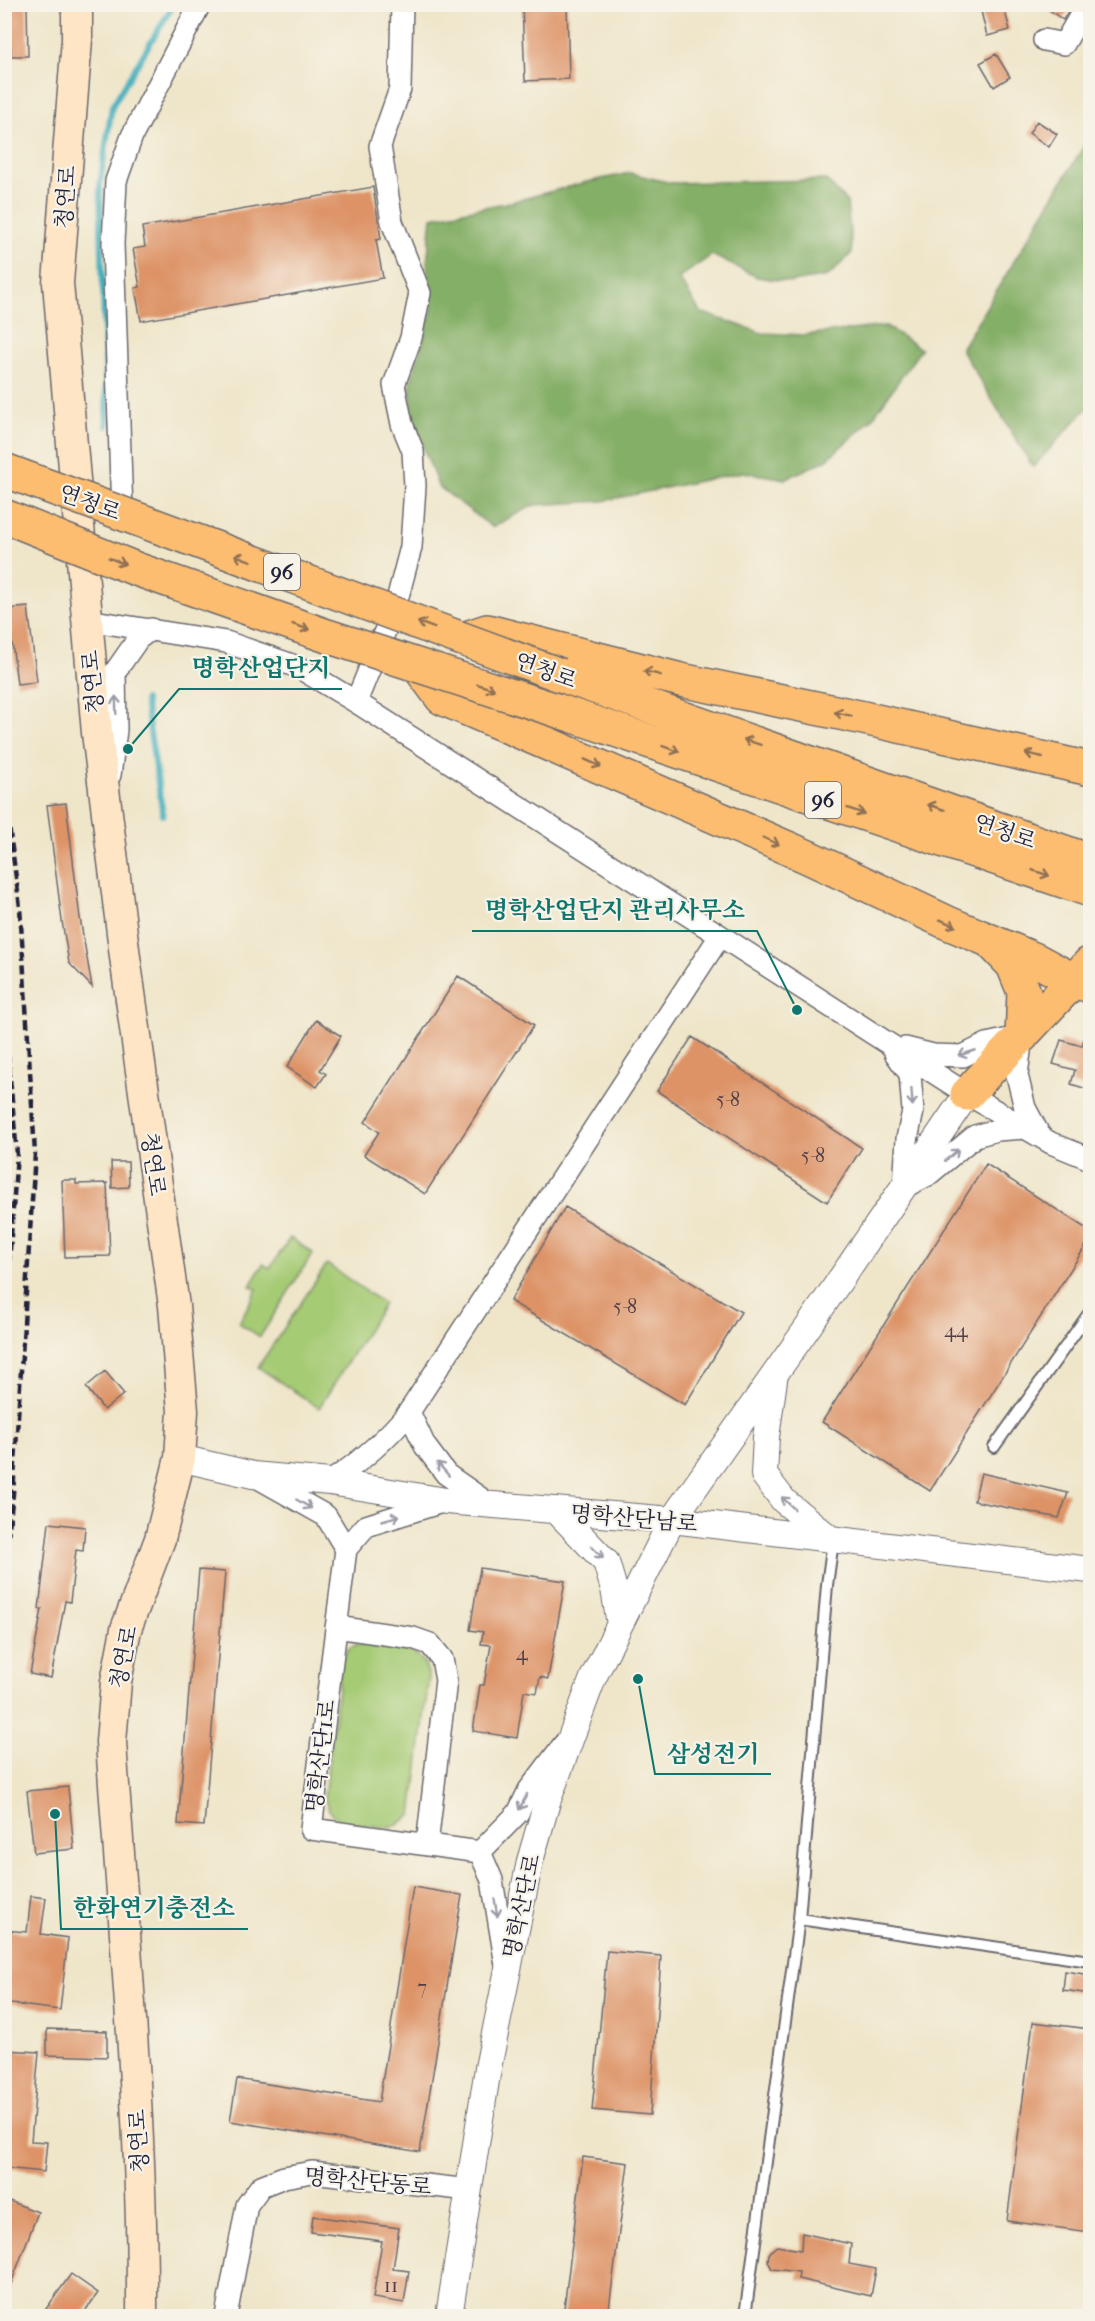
<svg xmlns="http://www.w3.org/2000/svg" width="1095" height="2321" viewBox="0 0 1095 2321" font-family="'IM FELL French Canon','Noto Serif KR',serif">
<style>
.green{fill:#a6cb74;stroke:#647658;stroke-width:1.5}
.forest{fill:#84af66;stroke:#536850;stroke-width:1.5}
.lines{fill:none;stroke-linecap:round;stroke-linejoin:round}
.stream{stroke:#41afbd;stroke-width:6}
.building{fill:#dd9366}
.service-casing{stroke:#6a676d;stroke-width:14}
.minor-casing{stroke:#6a676d;stroke-width:24}
.tertiary-casing{stroke:#6a676d;stroke-width:28}
.secondary-casing{stroke:#6a676d;stroke-width:33}
.trunk-casing{stroke:#6a676d;stroke-width:36}
.service{stroke:#fff;stroke-width:10}
.minor{stroke:#fff;stroke-width:21}
.tertiary{stroke:#fff;stroke-width:26}
.secondary{stroke:#fee5c5;stroke-width:30}
.trunk{stroke:#fcbd6f;stroke-width:33}
.rail{stroke:#22223b;stroke-width:4.5;stroke-dasharray:9 4.5;stroke-linecap:butt}
.trunk-bridge-casing{stroke:#6a676d;stroke-width:36;stroke-linecap:butt}
.trunk-bridge{stroke:#fcbd6f;stroke-width:33}
.oneway{stroke:#8f7055}
.oneway2{stroke:#9c9ca7}
.labels{text-anchor:middle;stroke-width:4.5;stroke-linejoin:round;paint-order:stroke}
.number-label{font-size:20px;fill:#513e46}
.shield{fill:#f7f3e8;stroke:#62616f;stroke-width:1.5}
.shield-label{font-size:21px;font-weight:bold;fill:#22223b}
.street-label{font-size:22px;fill:#22223b;stroke:#f7f3e8}
.leader{fill:none;stroke:#0f766e;stroke-width:2}
.callout-dot{fill:#0f766e;stroke:#f7f3e8;stroke-width:2}
.callout-label{font-size:24px;text-anchor:middle;font-weight:bold;fill:#0f766e;stroke:#f7f3e8;stroke-width:4.5;stroke-linejoin:round;paint-order:stroke}
</style>
<rect width="100%" height="100%" fill="#f7f3e8"/>
<filter id="ink" filterUnits="userSpaceOnUse"><feTurbulence type="fractalNoise" baseFrequency=".0167" numOctaves="2"/><feDisplacementMap in="SourceGraphic" scale="12" xChannelSelector="R" yChannelSelector="G"/><feConvolveMatrix kernelMatrix="1 2 1 2 8 2 1 2 1" color-interpolation-filters="sRGB"/></filter>
<filter id="wash" filterUnits="userSpaceOnUse"><feTurbulence type="fractalNoise" baseFrequency=".008" numOctaves="4" result="noise"/><feDisplacementMap in="SourceGraphic" scale="24" xChannelSelector="R" yChannelSelector="G"/><feGaussianBlur stdDeviation="1.35" result="paint"/><feColorMatrix in="noise" values="0 0 0 0 0 0 0 0 0 0 0 0 0 0 0 0 0 1.4 0 .05"/><feComposite in="paint" operator="in"/></filter>
<g filter="url(#wash)">
<rect width="100%" height="100%" fill="#efe6ca"/>
<path class="green" d="M290,1238L313,1253L260,1337L239,1323L257,1289L250,1286L263,1264L270,1268Z
M327,1264L384,1304L319,1408L258,1367Z
M357,1644L413,1652L425,1664L429,1677L412,1815L391,1828L341,1822L329,1810L324,1798L342,1658L349,1648Z"/>
<path class="forest" d="M1090,136V405L1033,467L961,349Z
M630,173L671,183L826,180L847,202L852,253L828,276L791,282L757,277L712,255L679,278L700,312L762,333L804,335L886,326L921,349L872,419L826,460L785,479L743,472L603,501L534,505L492,527L438,486L413,420L410,385L432,309L427,263L432,217L511,202L587,182Z"/>
<g class="lines">
<path class="stream" d="M107,426L100,184L112,106L174,4
M145,700L163,815"/>
</g>
<g id="blocks">
<path class="building" d="M4,4H27L28,56H11L10,37L4,38Z
M522,4H567L569,79L525,81Z
M991,4H1003L1010,30L987,36L980,7Z
M1041,4H1072L1063,20Z
M996,54L1010,77L994,87L980,63Z
M1037,121L1057,134L1049,147L1029,133Z
M373,187L381,239L376,240L383,278L141,321L135,288L140,287L133,249L145,247L142,227Z
M28,607L37,682L17,684L8,609Z
M66,803L80,918L92,987L69,963L62,921L47,805Z
M458,976L534,1025L425,1194L364,1155L379,1132L365,1122Z
M316,1020L341,1036L320,1070L326,1074L317,1087L287,1067Z
M1086,1031L1090,1032V1090L1071,1084L1075,1070L1053,1064L1061,1040L1082,1046Z
M692,1037L862,1148L827,1202L657,1091Z
M111,1162H128L129,1187L112,1188Z
M986,1164L1090,1231V1239L930,1491L822,1422Z
M62,1180H76V1184L107,1183L110,1256L65,1257Z
M565,1207L741,1312L685,1405L510,1301Z
M105,1371L124,1394L104,1410L86,1387Z
M981,1473L1068,1493L1059,1518L974,1501Z
M49,1523L85,1527L83,1551L76,1550L70,1602L65,1601L51,1678L30,1674L42,1609H39Z
M480,1568L565,1581L548,1679L540,1677L537,1693L524,1691L517,1738L473,1731L480,1685H484L491,1645L481,1644L483,1632L470,1630Z
M199,1570L225,1572L204,1826L178,1824Z
M68,1787L74,1849L34,1853L27,1791Z
M413,1887L462,1895L420,2152L230,2121L237,2079L379,2102Z
M31,1896L46,1898L41,1934L68,1938L60,2010L4,2003V1930L27,1932Z
M607,1951L661,1956L650,2115L592,2110Z
M1065,1971L1090,1975V1994L1063,1990Z
M1033,2022L1090,2029V2232L1007,2221Z
M47,2029L107,2031V2057L47,2055Z
M6,2050L39,2052L31,2141L47,2142L44,2172L4,2168Z
M583,2157L628,2163L608,2316H563Z
M4,2199L38,2212L6,2297H4Z
M313,2216L399,2228L393,2269L409,2271L404,2303L373,2298L382,2241L311,2232Z
M802,2233L851,2244L849,2264L876,2269L871,2296L798,2279L799,2272L772,2269L768,2261L769,2254L773,2249L777,2246L801,2250Z
M71,2274L98,2293L82,2316H41Z"/>
</g>
</g>
<g filter="url(#ink)">
<use href="#blocks" fill-opacity="0" stroke="#6a676d" stroke-width="1.5"/>
<g class="lines">
<g class="service-casing">
<path id="service" d="M994,1447L1090,1312
M799,1919L1090,1961
M745,2316L799,1919L827,1585L833,1541"/>
</g>
<g class="minor-casing">
<path id="minor" d="M1044,40L1064,44L1087,4
M122,513L113,244L116,181L132,136L200,4
M87,620L226,642L298,667L356,702L967,1094L1051,1143L1090,1159
M356,702L396,604L411,547L415,486L413,451L402,424L394,385L411,338L420,293L392,222L380,146L400,89L402,4
M110,775L116,730L115,672L138,639L151,629
M905,1048L933,1055L963,1056L987,1044L1022,1036L1017,1075L1025,1108L1040,1136
M895,1053L910,1074L913,1111L907,1139L904,1187L928,1175L975,1136L997,1130L1025,1128
M409,1412L720,936
M255,1476L326,1516L346,1549
M330,1482C360,1462 386,1440 409,1412L425,1446L446,1474L489,1504
M346,1549L311,1829L480,1852
M346,1549L366,1526L445,1501
M336,1627L413,1638L430,1644L442,1659L446,1680L427,1845
M480,1852L518,1813L529,1790L564,1744
M480,1852L492,1880L506,1965
M226,2316L247,2205L261,2186L284,2177L312,2172L469,2190"/>
</g>
<g class="tertiary-casing">
<path id="tertiary" d="M774,1380L766,1437L764,1475L784,1501L832,1540
M180,1458L253,1475L330,1482L446,1501L672,1520L1090,1570
M556,1510L606,1562L614,1589L620,1624
M449,2316L488,2068L530,1861L547,1802L593,1678L672,1520L808,1327L967,1094"/>
</g>
<g class="secondary-casing">
<path id="secondary" d="M77,4V39L58,283L97,733L125,957L174,1306L183,1411L180,1458L160,1539L126,1629L116,1682L111,1742C124,1934 143,2125 142,2316"/>
</g>
<g class="trunk-casing">
<path id="trunk" d="M463,639L487,631L681,680L859,717L1090,769
M418,666L442,698L808,857L948,923L1036,960L1075,981L1090,986
M560,675L1090,861
M556,710L1090,890
M990,941L1013,965L1024,992L1022,1036
M967,1094L1089,964"/>
</g>
<use href="#service" class="service"/>
<use href="#minor" class="minor"/>
<use href="#tertiary" class="tertiary"/>
<use href="#secondary" class="secondary"/>
<use href="#trunk" class="trunk"/>
<path class="rail" d="M4,790L20,907L35,1154L13,1494L4,1570
M4,1013L17,1154L4,1331"/>
<g class="trunk-bridge-casing">
<path id="trunk-bridge" d="M4,470L560,675
M4,516L136,569L327,636L556,710"/>
</g>
<use href="#trunk-bridge" class="trunk-bridge"/>
</g>
<defs><path id="oneway-shaft" d="M-6 0H5M1.5-3L5.5 0L1.5 3" fill="none" stroke-width="1.6" stroke-linecap="round" stroke-linejoin="round" transform="scale(1.5)"/></defs>
<g class="oneway">
<use href="#oneway-shaft" transform="translate(243 558) rotate(-160)"/>
<use href="#oneway-shaft" transform="translate(117 561) rotate(22)"/>
<use href="#oneway-shaft" transform="translate(426 625) rotate(-160)"/>
<use href="#oneway-shaft" transform="translate(301 627) rotate(19)"/>
<use href="#oneway-shaft" transform="translate(652 673) rotate(-166)"/>
<use href="#oneway-shaft" transform="translate(486 687) rotate(18)"/>
<use href="#oneway-shaft" transform="translate(843 714) rotate(-168)"/>
<use href="#oneway-shaft" transform="translate(752 742) rotate(-161)"/>
<use href="#oneway-shaft" transform="translate(671 749) rotate(19)"/>
<use href="#oneway-shaft" transform="translate(1034 755) rotate(-167)"/>
<use href="#oneway-shaft" transform="translate(593 763) rotate(24)"/>
<use href="#oneway-shaft" transform="translate(936 807) rotate(-161)"/>
<use href="#oneway-shaft" transform="translate(856 811) rotate(19)"/>
<use href="#oneway-shaft" transform="translate(771 841) rotate(24)"/>
<use href="#oneway-shaft" transform="translate(1041 873) rotate(19)"/>
<use href="#oneway-shaft" transform="translate(948 923) rotate(24)"/>
</g>
<g class="oneway2">
<use href="#oneway-shaft" transform="translate(116 705) rotate(-92)"/>
<use href="#oneway-shaft" transform="translate(967 1053) rotate(162)"/>
<use href="#oneway-shaft" transform="translate(912 1097) rotate(86)"/>
<use href="#oneway-shaft" transform="translate(952 1155) rotate(-40)"/>
<use href="#oneway-shaft" transform="translate(443 1469) rotate(-131)"/>
<use href="#oneway-shaft" transform="translate(788 1503) rotate(-137)"/>
<use href="#oneway-shaft" transform="translate(304 1504) rotate(30)"/>
<use href="#oneway-shaft" transform="translate(391 1518) rotate(-16)"/>
<use href="#oneway-shaft" transform="translate(597 1552) rotate(46)"/>
<use href="#oneway-shaft" transform="translate(523 1802) rotate(117)"/>
<use href="#oneway-shaft" transform="translate(496 1908) rotate(81)"/>
</g>
</g>
<g class="labels">
<g class="number-label">
<text x="728" y="1106">5-8</text>
<text x="813" y="1162">5-8</text>
<text x="625" y="1313">5-8</text>
<text x="956" y="1337">44</text>
<text x="522" y="1660">4</text>
<text x="422" y="1994">7</text>
<text x="391" y="2292">11</text>
</g>
<g class="shield">
<rect x="264" y="554" width="36" height="36" rx="4.5"/>
<rect x="805" y="782" width="36" height="36" rx="4.5"/>
</g>
<g class="shield-label">
<text x="282" y="579">96</text>
<text x="823" y="807">96</text>
</g>
<g class="street-label">
<text transform="translate(65 197) rotate(-86)" y="8">청연로</text>
<text transform="translate(90 502) rotate(20)" y="8">연청로</text>
<text transform="translate(546 670) rotate(20)" y="8">연청로</text>
<text transform="translate(92 682) rotate(-95)" y="8">청연로</text>
<text transform="translate(1005 831) rotate(19)" y="8">연청로</text>
<text transform="translate(154 1164) rotate(82)" y="8">청연로</text>
<text transform="translate(634 1518) rotate(5)" y="8">명학산단남로</text>
<text transform="translate(123 1657) rotate(-79)" y="8">청연로</text>
<text transform="translate(320 1756) rotate(-83)" y="8">명학산단1로</text>
<text transform="translate(521 1906) rotate(-78)" y="8">명학산단로</text>
<text transform="translate(138 2141) rotate(-93)" y="8">청연로</text>
<text transform="translate(368 2181) rotate(5)" y="8">명학산단동로</text>
</g>
</g>
<path class="leader" d="M128 749L179 689H342M797 1010L757 931H472M638 1679L655 1774H771M55 1814L61 1929H248"/>
<g class="callout-dot">
<circle cx="128" cy="749" r="6"/>
<circle cx="797" cy="1010" r="6"/>
<circle cx="638" cy="1679" r="6"/>
<circle cx="55" cy="1814" r="6"/>
</g>
<g class="callout-label">
<text x="261" y="676">명학산업단지</text>
<text x="615" y="918">명학산업단지 관리사무소</text>
<text x="713" y="1762">삼성전기</text>
<text x="154" y="1916">한화연기충전소</text>
</g>
<rect width="1095" height="2321" fill="none" stroke="#f7f3e8" stroke-width="24"/>
</svg>
